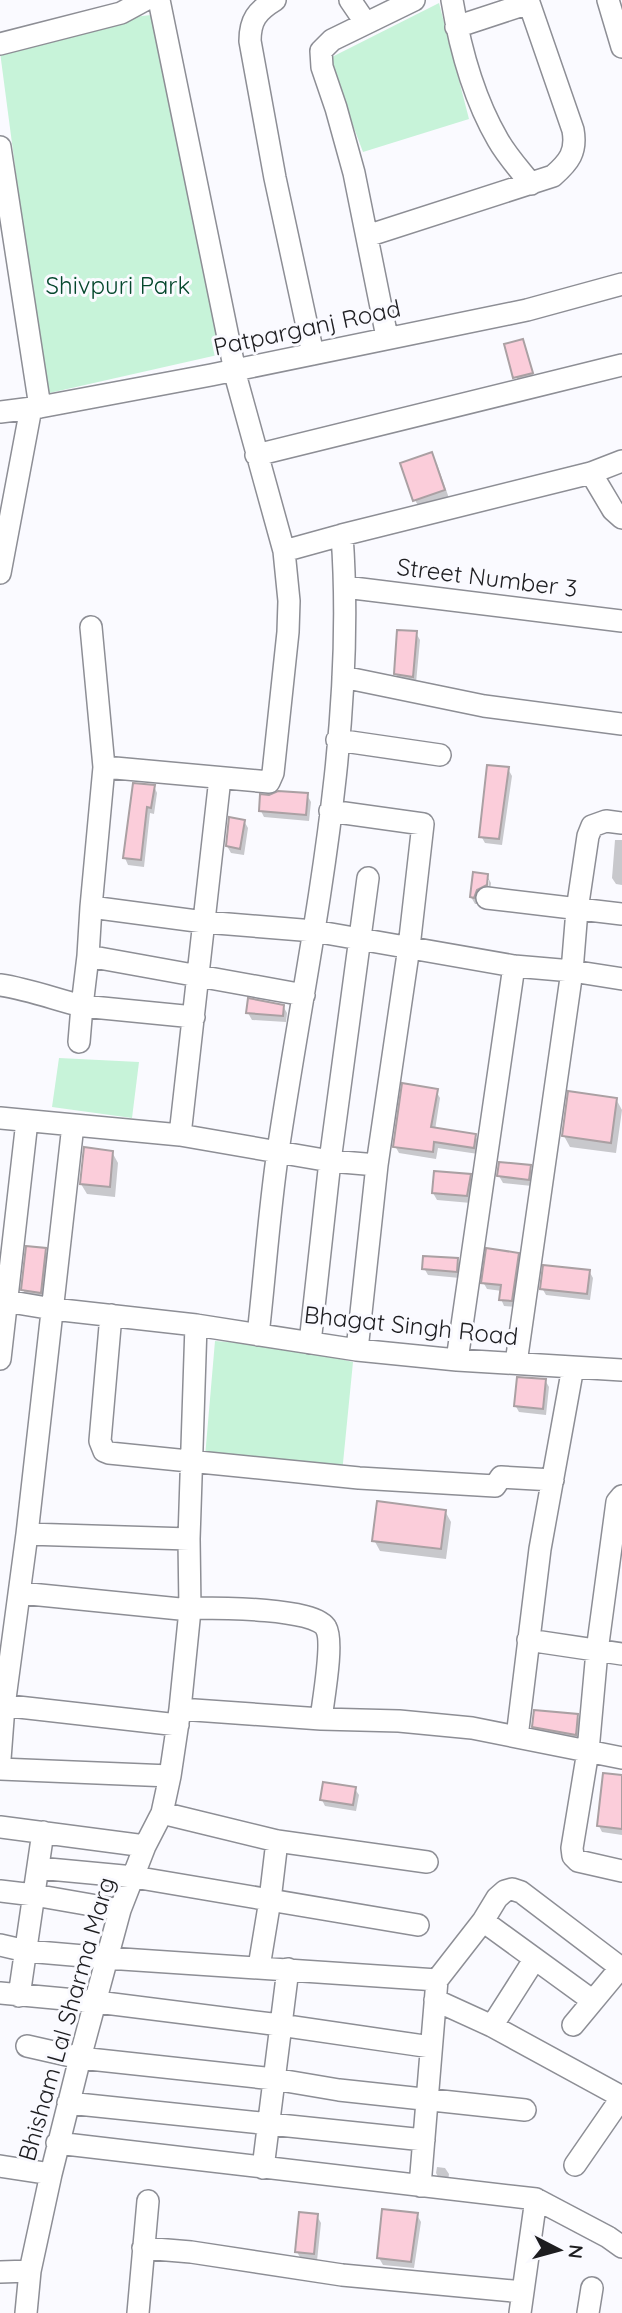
<svg xmlns="http://www.w3.org/2000/svg" width="622" height="2313" viewBox="0 0 622 2313" font-family="Quicksand,sans-serif">
<style>
.green{fill:#c7f3d9}
.shadow{fill:#0003}
.building{fill:#fbcdda;stroke:#aaa0a3;stroke-width:2}
.lines{fill:none;stroke-linecap:round;stroke-linejoin:round}
.minor-casing{stroke:#8d8e95;stroke-width:24}
.minor{stroke:#fff;stroke-width:21}
.labels{text-anchor:middle;stroke-width:6;stroke-linejoin:round;paint-order:stroke}
.park-label{font-size:24px;fill:#04472c;stroke:#fafaff}
.street-label{font-size:24px;fill:#1d1d20;stroke:#fafaff}
</style>
<rect width="100%" height="100%" fill="#fafaff"/>
<path class="green" d="M439,3L469,119L363,152L328,59Z
M151,15L222,354L45,394L0,52L133,17Z
M59,1058L139,1062L132,1118L52,1107Z
M215,1341L288,1347L353,1362L342,1473L205,1457Z"/>
<path class="shadow" d="M522,341L535,380L519,384L506,346Z
M431,454L437,464L450,501L421,511L415,500L402,464Z
M416,633L420,640L416,683L399,681L396,674Z
M508,769L512,776L502,845L485,843L481,836Z
M154,786L157,793L154,814L150,813L144,867L128,865L125,858Z
M307,795L311,802L309,821L264,817L261,811Z
M244,821L248,828L244,855L231,853L227,846Z
M615,840H622V885L616,884L612,878Z
M487,876L491,883L490,892L488,893L489,880H486L484,894L478,904H475L471,897Z
M283,1006L287,1013L286,1022L252,1020L248,1013Z
M436,1091L440,1098L435,1130L475,1136L479,1142L478,1154L438,1148L436,1159L399,1153L395,1146Z
M616,1099L622,1110L616,1153L570,1147L564,1136Z
M112,1152L118,1163L115,1197L87,1194L81,1184Z
M530,1167L534,1174L532,1186L503,1183L499,1176Z
M470,1176L473,1183L471,1203L437,1200L433,1193Z
M45,1250L51,1260L46,1303L29,1300L23,1290Z
M517,1254L521,1261L515,1307L504,1306L501,1299L502,1291L487,1289L483,1282Z
M457,1260L461,1267L460,1278L428,1275L424,1268Z
M589,1271L593,1278L590,1300L546,1295L542,1288Z
M545,1380L549,1387L546,1415L519,1412L515,1405Z
M445,1511L451,1522L446,1559L380,1551L374,1540Z
M577,1715L583,1726L581,1745L539,1737L533,1726Z
M622,1777V1835L602,1832L599,1826Z
M355,1789L359,1795L356,1811L325,1806L322,1800Z
M437,2167L445,2168L449,2174L448,2181L440,2180L436,2173Z
M417,2215L421,2222L414,2268L383,2265L379,2258Z
M317,2216L321,2223L317,2261L301,2259L297,2252Z"/>
<path class="building" d="M523,339L533,373L513,378L504,344Z
M432,452L445,490L413,501L400,463Z
M397,630L417,631L413,677L394,674Z
M487,765L509,767L499,839L479,837Z
M133,783L155,785L151,808L147,807L141,860L123,858Z
M278,791L308,793L306,815L259,811L260,794L269,795Z
M229,817L245,820L240,849L226,846Z
M473,872L488,874L487,885L477,890L474,898L470,897Z
M248,998L284,1005L283,1016L246,1013Z
M402,1083L438,1089L431,1127L476,1134L474,1148L434,1142L433,1152L393,1147Z
M568,1091L617,1098L611,1143L562,1136Z
M84,1147L113,1151L110,1187L80,1184Z
M499,1162L531,1165L529,1180L497,1176Z
M434,1171L471,1174L467,1196L432,1193Z
M26,1246L46,1248L41,1293L21,1290Z
M486,1248L519,1253L512,1301L499,1300L501,1285L481,1283Z
M423,1256L458,1258L457,1272L422,1269Z
M543,1265L590,1270L587,1294L540,1289Z
M517,1377L546,1379L543,1409L514,1406Z
M377,1501L446,1510L441,1549L372,1541Z
M534,1710L578,1714L576,1735L532,1727Z
M603,1773L622,1775V1829L597,1826Z
M323,1782L356,1787L353,1805L320,1800Z
M382,2209L418,2213L411,2262L377,2258Z
M299,2212L318,2214L314,2254L295,2252Z"/>
<g class="lines">
<g class="minor-casing">
<path id="minor" d="M159,0L237,381L284,551L342,535C357,742 308,948 278,1151C269,1212 265,1274 258,1335
M275,0C257,11 250,20 250,41L275,178L313,354
M350,0L365,22
M452,0C460,48 473,97 498,140C507,156 520,170 531,184
M608,0L622,47
M456,27L529,3
M0,44L121,13L145,0
M0,147L40,407
M367,236L553,176C569,162 577,152 573,130L528,0
M387,337L354,173L336,108L322,67L321,51L332,40L414,0
M0,412L40,407L211,375L527,310L622,284
M256,455L622,365
M591,473L613,510L622,518
M342,535L591,473L622,461
M0,573L31,408
M345,587L622,621
M91,627L104,767L269,782L273,773L288,632L289,601L284,551
M343,677L484,706L622,724
M337,740L440,755
M104,767L91,907L204,922L314,931L514,966L572,971L622,979
M330,811L423,824L409,947L377,1165L357,1350
M487,898L622,914
M91,907L88,956L304,995
M88,956L82,1006L194,1017
M0,985C28,989 54,999 82,1006L79,1042
M0,1118L180,1135L330,1161L377,1165
M180,1135L220,778
M0,1300L53,1309L196,1325L357,1350L457,1360L622,1370
M111,1315L100,1441L104,1451L109,1453L359,1478L495,1486L501,1477L553,1480
M310,1343L330,1161L368,878
M0,1359L27,1121
M457,1360L514,966
M516,1363L572,971L577,910L588,836L592,826L606,821L622,823
M622,1496L617,1502L597,1651L588,1751L572,1848L573,1856L578,1861L622,1871
M27,1534L189,1539
M20,1593L190,1610L196,1608C218,1608 316,1608 326,1628C334,1642 323,1701 321,1719
M528,1640L622,1654
M0,1705L178,1725
M180,1709L321,1719L399,1721L472,1728L622,1758
M517,1737L540,1549L573,1367
M0,1759L4,1706L27,1534L73,1125
M0,1769L170,1776
M162,1813L277,1841L427,1862
M0,1827L145,1846
M38,1868L134,1877L418,1925
M0,1891L34,1895L120,1910
M483,1921L593,2001
M0,1945L26,1951L107,1958L437,1980
M259,1967L270,1900L277,1841
M0,1993L97,2002L280,2025L431,2047
M19,1996L43,1832
M435,2000L492,2026L622,2097
M573,2025L622,1966
M492,2026L534,1960
M27,2046L80,2058L274,2079L339,2090L525,2110
M68,2103L424,2140
M57,2143L536,2199L520,2313
M575,2165L622,2097
M0,2166L51,2174
M263,2168L288,1969
M420,2186L437,1980L483,1921L497,1898L505,1891L512,1889L521,1892L621,1968
M536,2199L608,2237L622,2247
M143,2248L191,2252L342,2275L523,2292
M0,2272L30,2271
M26,2313L30,2271L51,2174L80,2058L120,1910L145,1846L162,1813L170,1776L180,1709L190,1610L189,1539L196,1325
M138,2313L148,2201
M588,2313L592,2288"/>
</g>
<use href="#minor" class="minor"/>
</g>
<g class="labels">
<g class="park-label">
<text x="118" y="294">Shivpuri Park</text>
</g>
<g class="street-label">
<text transform="translate(307 328) rotate(-12)" y="8">Patparganj Road</text>
<text transform="translate(487 578) rotate(7)" y="8">Street Number 3</text>
<text transform="translate(411 1326) rotate(6)" y="8">Bhagat Singh Road</text>
<text transform="translate(67 2019) rotate(-74)" y="8">Bhisham Lal Sharma Marg</text>
</g>
</g>
<g transform="translate(559 2250) rotate(96)" stroke="#fafaff" stroke-width="5" paint-order="stroke">
<path d="M0-5L12 26L0 18L-12 26Z" fill="#1d1d20"/>
<text y="-10" font-size="19" font-weight="bold" text-anchor="middle" fill="#1d1d20">N</text>
</g>
</svg>
